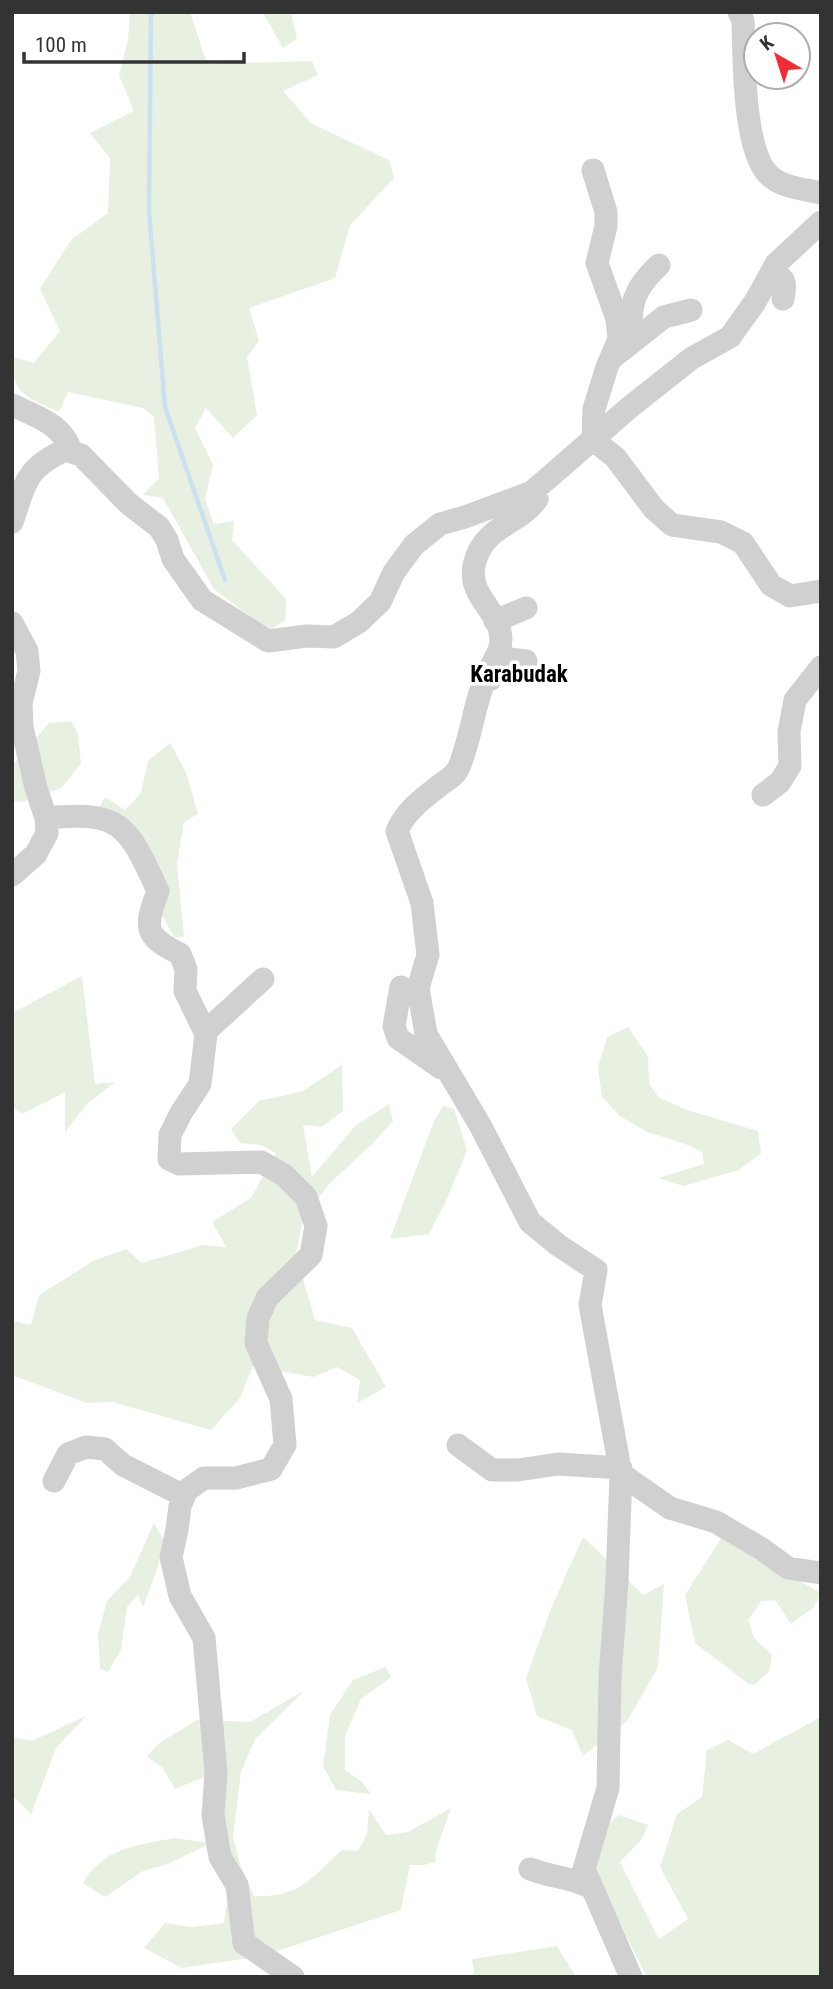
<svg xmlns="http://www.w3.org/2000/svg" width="833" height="1989" viewBox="0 0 833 1989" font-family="'Roboto Condensed',sans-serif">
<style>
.green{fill:#e8f0e1}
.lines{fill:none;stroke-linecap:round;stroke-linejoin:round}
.stream{stroke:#cce1f0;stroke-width:4.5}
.minor{stroke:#d0d0d0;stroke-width:23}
.labels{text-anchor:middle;stroke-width:7;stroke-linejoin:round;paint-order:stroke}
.quarter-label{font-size:23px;font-weight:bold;fill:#000;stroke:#fff}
</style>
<rect width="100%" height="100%" fill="#fff"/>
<path class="green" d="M130,12H190L207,64L312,61L318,75L283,91L312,124L389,160L394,178L350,225L335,278L249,308L259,341L247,357L257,415L233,438L206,408L195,428L213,465L205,499L214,524L234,521L232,540L286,599L285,620L272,629L252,618L214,589L163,498L143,495L159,478L154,417L143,408L68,392L59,412C27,397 12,395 12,357L34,363L60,331L40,289L71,240L108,213L110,158L90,133L134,111L119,75L128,40Z
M263,12H291L297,39L283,48Z
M71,721L78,734L81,764L61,788L22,802L12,801V766L49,723Z
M170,743L186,772L198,814L184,822L177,863L184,937H174L159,910L166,889L98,810L105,797L125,810L141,793L148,761Z
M82,976L95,1084L115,1082L86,1105L65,1132V1092L22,1114L12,1106V1013Z
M628,1027L648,1057L649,1083L658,1097L687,1110L758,1131L761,1153L739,1170L683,1186L659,1178L704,1164L702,1152L683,1143L647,1132L620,1116L602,1097L598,1067L607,1037Z
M342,1065L343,1111L321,1127L303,1125L312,1177L355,1126L389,1104L393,1121L372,1144L327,1186L302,1222L296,1255L315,1320L352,1328L386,1387L357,1403L360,1380L337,1367L313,1377L253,1366L240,1398L211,1430L113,1402L87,1403L12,1375V1321L31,1325L39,1295L93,1261L126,1249L142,1263L203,1245L226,1247L212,1222L251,1198L276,1153L261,1145L240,1143L231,1129L259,1101L303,1091Z
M443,1106L454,1109L467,1150L446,1201L429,1234L390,1239L434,1121Z
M154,1523L163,1539L158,1567L143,1607L138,1595L127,1607L121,1650L108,1672L100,1668L98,1634L107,1601L130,1577Z
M583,1537L643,1595L664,1584L658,1667L627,1721L583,1756L572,1730L537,1716L526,1678L552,1606Z
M722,1537L821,1593L814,1607L791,1624L775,1600L761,1601L748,1620L754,1638L772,1655L769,1672L754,1685L749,1684L695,1643L685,1595Z
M386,1667L391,1677L361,1699L345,1736V1770L362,1782L371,1794L336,1790L323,1766L330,1715L353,1680Z
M305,1690L255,1739L241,1772L233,1837L240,1864L254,1896C300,1898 311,1878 342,1850L358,1851L367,1834L369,1809L386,1835L408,1832L451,1808L436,1851L435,1862L424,1865H410L401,1910L280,1950L249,1958L182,1968L144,1948L165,1923L191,1927L224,1923L228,1895L211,1860L224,1769L175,1789L162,1767L147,1757L158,1744L197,1720L250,1722Z
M86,1716L56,1748L31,1814L12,1795V1737L32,1741Z
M821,1717V1977H647L591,1867L605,1827L619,1815L648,1825L642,1839L620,1862L659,1939L688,1919L660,1867L677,1814L702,1797L707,1750L728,1740L753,1754Z
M174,1838L211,1843L168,1864L143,1871L105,1897L83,1883C104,1847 136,1846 174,1838Z
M557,1946L576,1977H470L474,1973L472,1959Z"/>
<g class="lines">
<path class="stream" d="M151,12L149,211L165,407L225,580"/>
<path class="minor" d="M739,12L743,21C744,57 743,153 770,176C783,188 805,189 821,193
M593,170L606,212V226L597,263L617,319L619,339L607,367L594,409L593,440L615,457L654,509L672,525L721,532L743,543L771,585L790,596L821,591
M773,270C786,279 786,284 783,299
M630,339C631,304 632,290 659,265
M612,358L664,317L691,310
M12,405C36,416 64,425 71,452
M532,492L630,407L692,358L730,337L755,302L776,264L821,222
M12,522C26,483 24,469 65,450L81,455L129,504L159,527L167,540L173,559L202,600L268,641L307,636L334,637L359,622L380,602L394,572L414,545L440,524L465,517L532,492L537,499C521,522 492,525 479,551C458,595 501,606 501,640C501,651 494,660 489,670C474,700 472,736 459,767C456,775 447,780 440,785C423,799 406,810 397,831L422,903L428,955L418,988L426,1034L480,1125L530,1222L558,1245L596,1270L590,1305L621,1474L617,1581L610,1678L608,1788L584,1869L631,1977
M495,621L526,608
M12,623L27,651L29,671L21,703L22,727L36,788L46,818L47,833L36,854L12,875
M491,679L498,668L510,659L526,661
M763,795L780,782L790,766L789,732L795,700L821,667
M46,818C122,810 128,826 158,891C144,928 144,936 180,954L186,969L185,991L206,1034L200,1084L181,1113L170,1135L169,1159L179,1164L261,1162L284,1175L306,1197L316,1226L311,1255L267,1298L258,1318L256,1343L281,1399L285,1445L271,1469L236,1478H204L187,1490L180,1506L177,1530L171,1557L180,1596L204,1638L216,1772L213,1815L220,1857L237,1885L244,1943L293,1977
M401,987L394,1026L398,1038L441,1068
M205,1032L263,979
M458,1445L492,1470H518L558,1464L621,1468
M621,1474L670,1508L716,1522L762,1549L788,1568L821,1573
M54,1481L68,1454L86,1447L105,1449L123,1465L184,1496
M530,1869C553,1878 568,1876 592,1888"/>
</g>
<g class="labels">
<g class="quarter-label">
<text x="519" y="682">Karabudak</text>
</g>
</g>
<rect width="833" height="1989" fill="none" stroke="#333333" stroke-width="28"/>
<g transform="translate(777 56) rotate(321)"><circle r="33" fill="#ffffff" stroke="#adadad" stroke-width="2"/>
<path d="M0-5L12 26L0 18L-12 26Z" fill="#f32b34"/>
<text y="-10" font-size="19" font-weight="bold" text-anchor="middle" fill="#333333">K</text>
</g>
<path d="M24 52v10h220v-10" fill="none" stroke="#333333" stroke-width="3.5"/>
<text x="35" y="52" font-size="21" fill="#333333" stroke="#ffffff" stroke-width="5" paint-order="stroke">100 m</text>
</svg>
